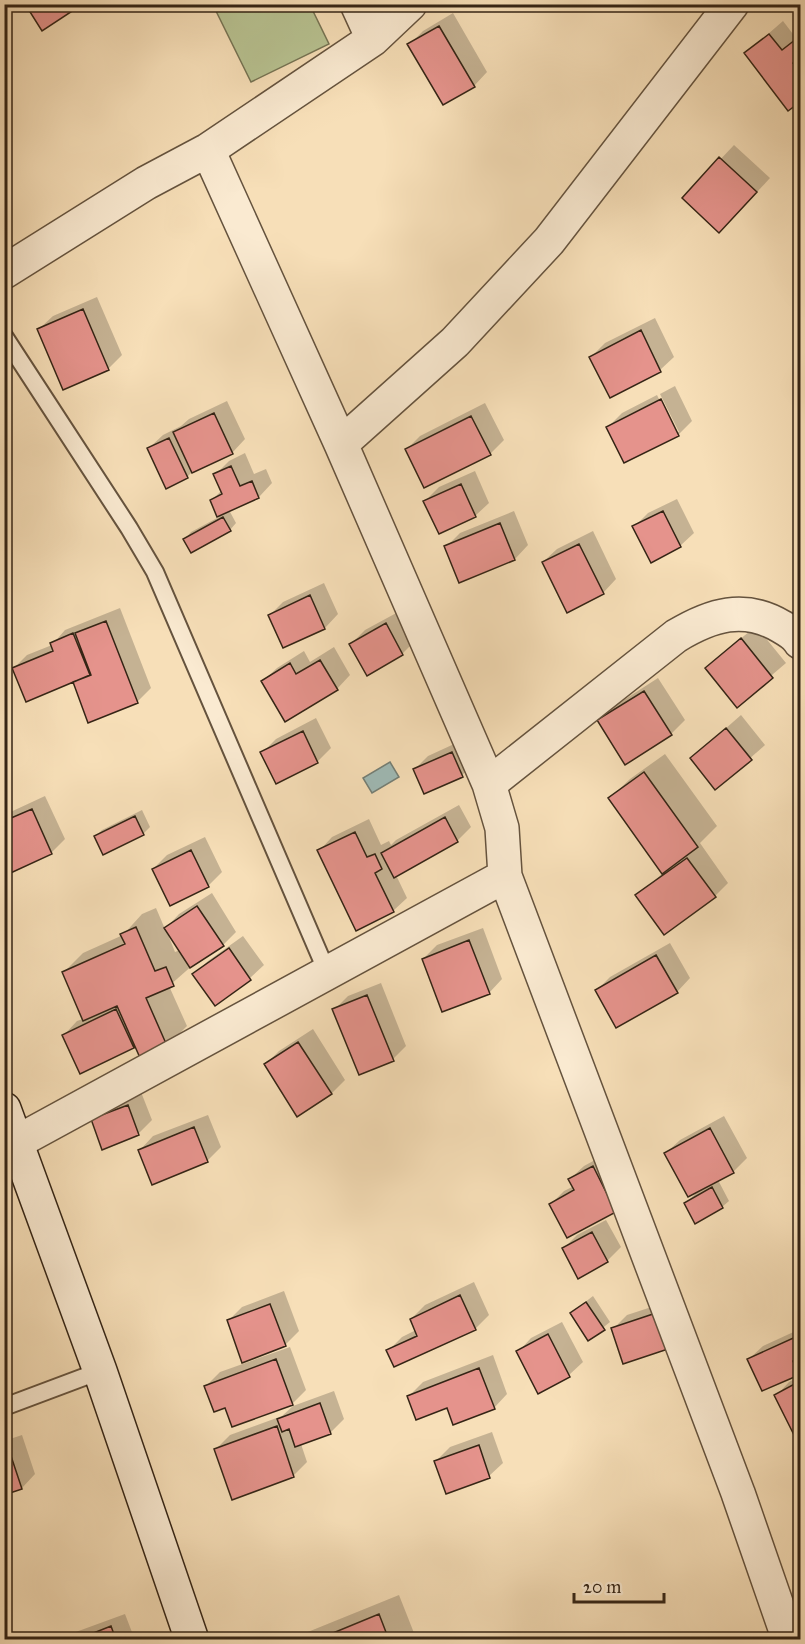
<svg xmlns="http://www.w3.org/2000/svg" width="805" height="1644" viewBox="0 0 805 1644" font-family="'IM FELL Great Primer',serif">
<style>
.green{fill:#b8c392;stroke:#767454;stroke-width:1.5}
.water{fill:#9fbbb7;stroke:#747f76;stroke-width:1.5}
.shadow{fill:#0003;fill-rule:evenodd}
.building{fill:#e5938c;stroke:#342415;stroke-width:1.5}
.lines{fill:none;stroke-linecap:round;stroke-linejoin:round}
.lane-casing{stroke:#65533e;stroke-width:20}
.street-casing{stroke:#65533e;stroke-width:36}
.secondary-casing{stroke:#342415;stroke-width:36}
.lane{stroke:#faead1;stroke-width:16}
.street{stroke:#faead1;stroke-width:33}
.secondary{stroke:#faead1;stroke-width:33}
</style>
<rect width="100%" height="100%" fill="#f7dfb8"/>
<filter id="stains"><feTurbulence type="fractalNoise" baseFrequency=".00333" numOctaves="4"/><feColorMatrix values="0 0 0 0 .2 0 0 0 0 .09 0 0 0 0 .02 0 0 0 .5 -.17"/></filter>
<radialGradient id="worn" r=".72"><stop offset=".6" stop-color="#630" stop-opacity="0"/><stop offset="1" stop-color="#630" stop-opacity=".3"/></radialGradient>
<path class="green" d="M213,5H310L329,44L251,82Z"/>
<path class="water" d="M390,762L399,777L372,793L363,778Z"/>
<path class="shadow" d="M453,13L487,72L474,86L409,45L423,31Z
M783,21L796,38L800,34V100L788,109L746,53Z
M734,145L770,178L733,218L684,198Z
M97,297L122,355L108,369L39,329L53,316Z
M655,318L674,357L660,370L611,396L591,357L605,343Z
M675,386L692,421L678,435L608,427L622,413L657,395L675,432H679L660,394Z
M227,401L245,439L232,453L193,471L187,477L149,448L163,435L181,426L189,419Z
M485,403L504,440L490,454L406,450L420,436Z
M245,453L254,474L266,469L272,483L259,497L229,510L236,523L230,530L185,539L191,532L219,517L211,501L222,490L215,475L229,461Z
M475,471L489,503L475,516L425,501L439,487Z
M677,499L694,533L680,546L634,527L648,513Z
M514,511L528,545L515,559L460,581L446,547L460,533Z
M593,531L616,579L603,593L543,562L557,549Z
M324,583L338,614L325,628L284,646L269,616L283,602Z
M120,608L151,688L137,702L74,681L13,669L27,655L52,645L65,630Z
M400,611L416,640L402,654L351,644L365,630Z
M756,626L786,663L737,705L721,655Z
M334,647L350,675L337,689L263,681L277,668L304,651L310,662Z
M658,678L685,720L671,734L599,720L613,707Z
M741,715L765,745L716,788L692,758Z
M316,718L331,748L317,762L262,753L276,739Z
M465,739L476,762L462,775L415,769L428,756Z
M665,754L717,826L700,843L728,883L715,896H637L663,873L610,798L630,779Z
M45,796L65,839L51,853L4,874V815Z
M459,805L471,827L457,841L396,875L407,898L393,911L319,851L332,837L369,819L381,845L389,841L391,845L396,840Z
M142,810L150,827L143,834L96,836L102,830Z
M205,837L222,872L208,886L153,869L167,855Z
M212,893L236,932L223,945L194,964L169,986L187,1026L167,1046L136,1045L133,1047L64,1035L77,1021L83,1019L63,973L83,953L123,935L142,914L156,908L165,929L179,914ZM168,931L180,950L175,952L167,932Z
M483,928L502,979L489,993L423,959L437,945Z
M243,936L264,965L250,978L215,1004L194,974L208,961Z
M670,943L690,978L677,992L596,991L610,977Z
M381,983L406,1046L393,1059L334,1010L348,996Z
M313,1029L345,1080L332,1093L298,1115L266,1064L279,1051Z
M141,1092L152,1120L138,1134L93,1119Z
M208,1115L221,1147L207,1161L140,1150L153,1136Z
M724,1116L747,1158L733,1172L718,1180L729,1201L722,1207L686,1203L697,1192L666,1153L680,1140Z
M606,1154L629,1197L551,1204L564,1191L574,1186L570,1179L584,1166Z
M606,1220L621,1247L607,1261L564,1248L577,1235Z
M474,1282L489,1315L475,1329L388,1351L402,1337L416,1330L411,1319L425,1305Z
M284,1291L299,1331L285,1345L228,1321L242,1307Z
M593,1296L610,1322L589,1339L571,1313Z
M673,1300L684,1333L613,1329L627,1315Z
M562,1322L583,1362L569,1375L539,1392L518,1352L531,1338Z
M800,1329V1372L798,1374L749,1359L763,1346Z
M290,1347L306,1390L292,1404L225,1406L206,1386L220,1372Z
M493,1355L507,1394L494,1408L409,1396L423,1382Z
M800,1376V1437L798,1439L776,1396L789,1382Z
M334,1391L344,1419L330,1433L301,1444L307,1462L294,1475L233,1498L216,1449L230,1435L282,1416L293,1406Z
M492,1432L503,1463L489,1476L436,1461L450,1447Z
M22,1435L35,1474L22,1488L4,1494V1441Z
M399,1595L414,1633L407,1640H288Z
M125,1614L135,1640H60L62,1637Z"/>
<path class="building" d="M25,4H83L42,31Z
M439,26L475,87L443,105L407,44Z
M769,34L782,50L800,36V57L793,63L800,72V102L788,111L744,53Z
M719,157L757,192L719,233L682,198Z
M83,309L109,370L63,390L37,329Z
M641,330L661,372L610,398L589,357Z
M661,399L679,436L624,463L606,427Z
M214,413L233,454L192,473L173,432Z
M471,416L491,455L424,488L405,449Z
M169,438L188,478L166,489L147,448Z
M231,466L240,486L252,481L259,498L217,517L210,500L222,494L213,474Z
M461,484L476,517L439,534L423,501Z
M663,511L681,547L651,563L632,526Z
M223,517L231,531L191,553L183,539Z
M500,523L515,560L459,583L444,546Z
M579,544L604,594L567,613L542,562Z
M310,595L325,629L283,648L268,615Z
M106,621L138,703L88,723L73,682L91,675L75,633Z
M386,623L403,655L367,676L349,644Z
M73,633L90,675L26,702L12,668L53,651L50,643Z
M741,638L773,678L737,708L705,668Z
M320,660L338,690L285,722L261,681L290,663L296,674Z
M644,691L672,735L625,765L597,720Z
M726,728L752,760L715,790L690,758Z
M303,731L318,763L276,784L260,752Z
M452,752L463,777L424,794L413,769Z
M644,772L698,847L662,874L608,798Z
M32,809L52,854L4,876V821Z
M135,816L144,835L103,855L94,836Z
M445,817L458,842L394,878L381,853Z
M355,832L367,857L375,854L382,869L375,873L394,912L356,931L317,850Z
M191,850L209,887L170,906L152,869Z
M687,858L716,897L664,935L635,895Z
M197,906L224,946L190,968L164,928Z
M136,927L155,971L166,967L174,986L146,998L168,1048L141,1060L117,1006L83,1021L62,972L125,944L120,934Z
M469,940L490,994L442,1012L422,959Z
M229,948L251,980L215,1006L192,974Z
M656,955L678,993L616,1028L595,990Z
M367,995L394,1061L359,1075L332,1009Z
M116,1009L134,1048L80,1074L62,1035Z
M298,1042L332,1094L297,1117L264,1064Z
M128,1105L139,1135L102,1150L91,1119Z
M194,1127L208,1162L152,1185L138,1150Z
M710,1128L734,1173L688,1197L664,1153Z
M593,1166L616,1212L567,1238L549,1204L574,1190L568,1179Z
M712,1187L723,1208L695,1224L684,1203Z
M592,1232L608,1262L578,1279L562,1248Z
M460,1295L476,1330L394,1367L386,1350L417,1336L410,1319Z
M586,1302L605,1330L588,1341L570,1313Z
M270,1304L286,1346L242,1363L227,1320Z
M659,1312L671,1348L623,1364L611,1328Z
M548,1334L570,1377L538,1394L516,1351Z
M800,1335V1357L793,1361L799,1375L762,1391L747,1359Z
M276,1359L293,1405L232,1427L225,1408L214,1412L204,1386Z
M479,1368L495,1409L453,1425L447,1408L416,1420L407,1396Z
M800,1381V1439L797,1441L774,1395Z
M320,1403L331,1434L295,1447L289,1429L282,1432L277,1419Z
M277,1426L294,1477L232,1500L214,1449Z
M479,1445L490,1478L446,1494L434,1461Z
M8,1447L22,1489L4,1495V1449Z
M379,1614L389,1640H316Z
M111,1626L116,1640H76Z"/>
<g class="lines">
<g class="lane-casing">
<path id="lane" d="M4,336L129,528L155,572L327,972
M4,1407L100,1371"/>
</g>
<g class="street-casing">
<path id="street" d="M357,4L373,39
M208,150L341,444L489,784L502,828L505,876L738,1493L789,1640
M4,272L146,183L208,150L373,39L410,4
M341,444L455,342L549,241L732,4
M489,784L676,636C711,615 744,604 782,627C789,631 796,635 800,642
M17,1142L505,876"/>
</g>
<g class="secondary-casing">
<path id="secondary" d="M4,1109L100,1371L192,1640"/>
</g>
<use href="#lane" class="lane"/>
<use href="#street" class="street"/>
<use href="#secondary" class="secondary"/>
</g>
<rect width="805" height="1644" fill="none" stroke="#f7dfb8" stroke-width="24"/>
<rect x="6" y="6" width="793" height="1632" fill="none" stroke="#342415" stroke-width="3"/>
<rect x="12" y="12" width="781" height="1620" fill="none" stroke="#342415" stroke-width="1.5"/>
<path d="M574 1593v9h90v-9" fill="none" stroke="#342415" stroke-width="3"/>
<text x="583" y="1593" font-size="18" fill="#342415" stroke="#faead1" stroke-width="4.5" paint-order="stroke">20 m</text>
<rect width="100%" height="100%" filter="url(#stains)"/>
<rect width="100%" height="100%" fill="url(#worn)"/>
</svg>
